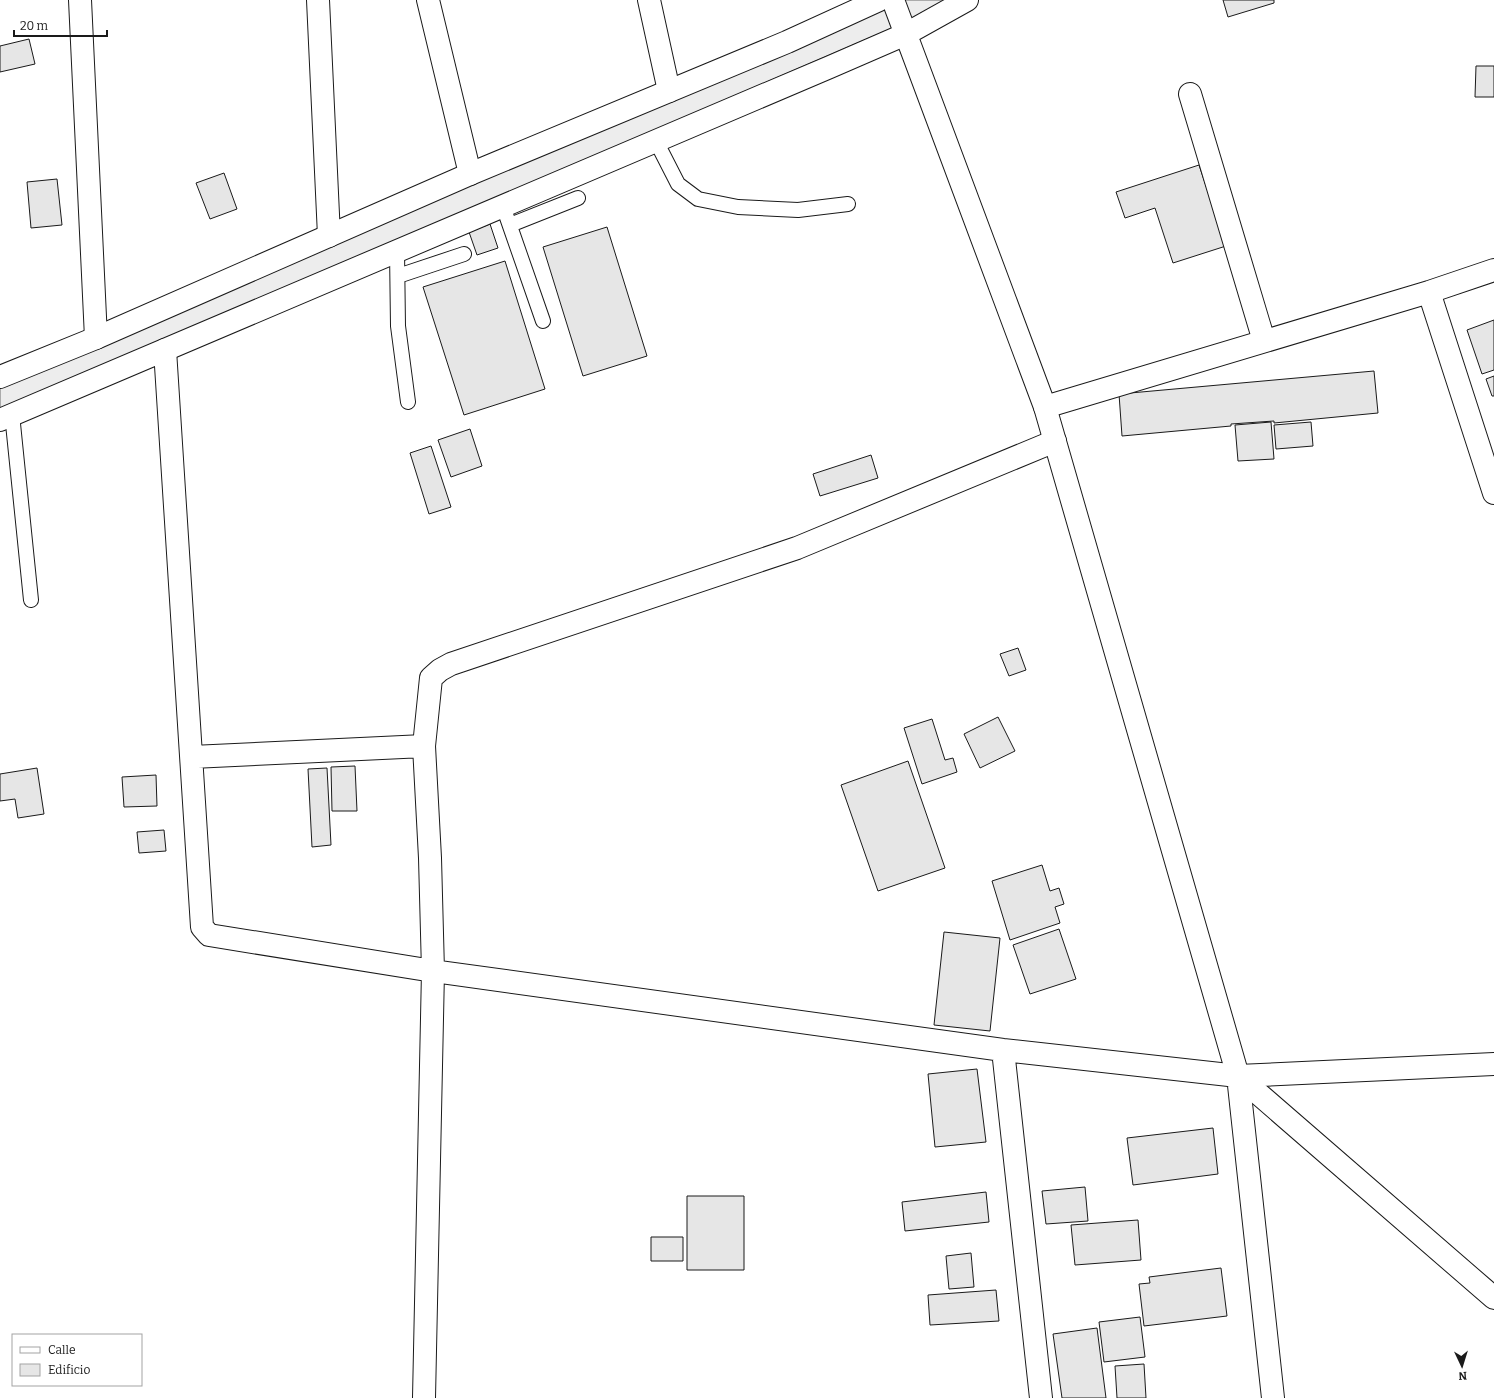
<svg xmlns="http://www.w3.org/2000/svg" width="1494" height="1398" viewBox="0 0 1494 1398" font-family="Bitter,serif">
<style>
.built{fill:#ededed;stroke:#6a6a6a}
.building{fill:#e6e6e6;stroke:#1a1a1a}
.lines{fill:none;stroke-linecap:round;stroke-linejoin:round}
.lane-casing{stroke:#1a1a1a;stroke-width:16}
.street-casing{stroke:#1a1a1a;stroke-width:24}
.secondary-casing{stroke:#1a1a1a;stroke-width:24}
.lane{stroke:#fff;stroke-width:14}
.street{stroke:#fff;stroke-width:22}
.secondary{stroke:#fff;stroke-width:22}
</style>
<rect width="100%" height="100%" fill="#fff"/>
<path class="built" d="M897,0H953L932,11L0,411V375Z"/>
<path class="building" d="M1223,0H1274V3L1228,17Z
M29,39L35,64L0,72V46Z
M1476,66H1494V97H1475Z
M1199,165L1226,246L1173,263L1155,208L1125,218L1116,192Z
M224,173L237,209L210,219L196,183Z
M57,179L62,225L31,228L27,182Z
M490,224L498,248L477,255L469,232Z
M607,227L647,356L583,376L543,247Z
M505,261L545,389L464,415L423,287Z
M1494,320V370L1482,374L1467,330Z
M1374,371L1378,413L1274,423V421L1231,424V426L1122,436L1119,394Z
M1494,376V396H1492L1486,379Z
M1271,422L1274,459L1238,461L1235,425Z
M1311,422L1313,446L1276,449L1274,425Z
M470,429L482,466L451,477L438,440Z
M431,446L451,507L429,514L410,453Z
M871,455L878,478L820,496L813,474Z
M1018,648L1026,670L1009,676L1000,654Z
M998,717L1015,751L980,768L964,734Z
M932,719L945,760L953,758L957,772L922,784L904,728Z
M908,761L945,868L878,891L841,785Z
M355,766L357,811H332L331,767Z
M37,768L44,814L18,818L15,799L0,801V774Z
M327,768L331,845L312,847L308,769Z
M156,775L157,806L124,807L122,777Z
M164,830L166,851L139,853L137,832Z
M1042,865L1050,891L1059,888L1064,904L1055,907L1060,923L1010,940L992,881Z
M1059,929L1076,979L1030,994L1013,945Z
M944,932L1000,938L990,1031L934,1025Z
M977,1069L986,1142L935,1147L928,1074Z
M1213,1128L1218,1174L1133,1185L1127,1138Z
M1085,1187L1088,1221L1046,1224L1042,1191Z
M986,1192L989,1222L905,1231L902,1202Z
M687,1196H744V1270H687Z
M1138,1220L1141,1260L1075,1265L1071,1225Z
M651,1237H683V1261H651Z
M971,1253L974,1287L949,1289L946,1256Z
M1221,1268L1227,1316L1144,1326L1139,1284L1150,1283L1149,1277Z
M996,1290L999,1321L930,1325L928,1295Z
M1140,1317L1145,1357L1104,1362L1099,1322Z
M1097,1328L1106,1398H1062L1053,1334Z
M1144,1364L1146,1398H1117L1115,1366Z"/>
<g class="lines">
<g class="lane-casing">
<path id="lane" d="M656,141L678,184L698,199L738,207L798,210L848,204
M503,206L543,321
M510,225L578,198
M397,251L398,326L408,402
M398,276L464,254
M12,414L31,600"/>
</g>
<g class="street-casing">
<path id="street" d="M80,0L96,338
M318,0L329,236
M428,0L470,174
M649,0L669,91
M1190,94L1264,341
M1429,292L1494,493
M165,350L202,927L209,935L433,971L1003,1050L1238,1076L1494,1064
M1045,407L1429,292L1494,270
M192,757L424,746
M1003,1050L1041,1398
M1238,1076L1273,1398
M424,1398L433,971L430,858L424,746L431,678L440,670L451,664L797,548L1055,441"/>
</g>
<g class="secondary-casing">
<path id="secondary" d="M893,0L1045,407L1238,1076L1494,1298
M0,377L96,338L470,174L787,42L879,0
M0,420L830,67L906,34L967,0"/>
</g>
<use href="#lane" class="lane"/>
<use href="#street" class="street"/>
<use href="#secondary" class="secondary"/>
</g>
<rect x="12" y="1334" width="130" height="52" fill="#ffffff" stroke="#a3a3a3"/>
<rect x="20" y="1347" width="20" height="6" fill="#ffffff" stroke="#a3a3a3"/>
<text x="48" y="1354" font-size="12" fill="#1a1a1a">Calle</text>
<rect x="20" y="1364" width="20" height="12" fill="#e6e6e6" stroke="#a3a3a3"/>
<text x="48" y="1374" font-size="12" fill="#1a1a1a">Edificio</text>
<g transform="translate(1462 1366) rotate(176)" stroke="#ffffff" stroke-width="3" paint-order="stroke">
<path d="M0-3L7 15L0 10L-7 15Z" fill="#1a1a1a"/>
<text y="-6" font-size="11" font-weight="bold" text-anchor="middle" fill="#1a1a1a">N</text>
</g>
<path d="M14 30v6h93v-6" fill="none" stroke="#1a1a1a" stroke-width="2"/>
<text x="20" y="30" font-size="12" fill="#1a1a1a" stroke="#ffffff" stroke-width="3" paint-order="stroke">20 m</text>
</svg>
